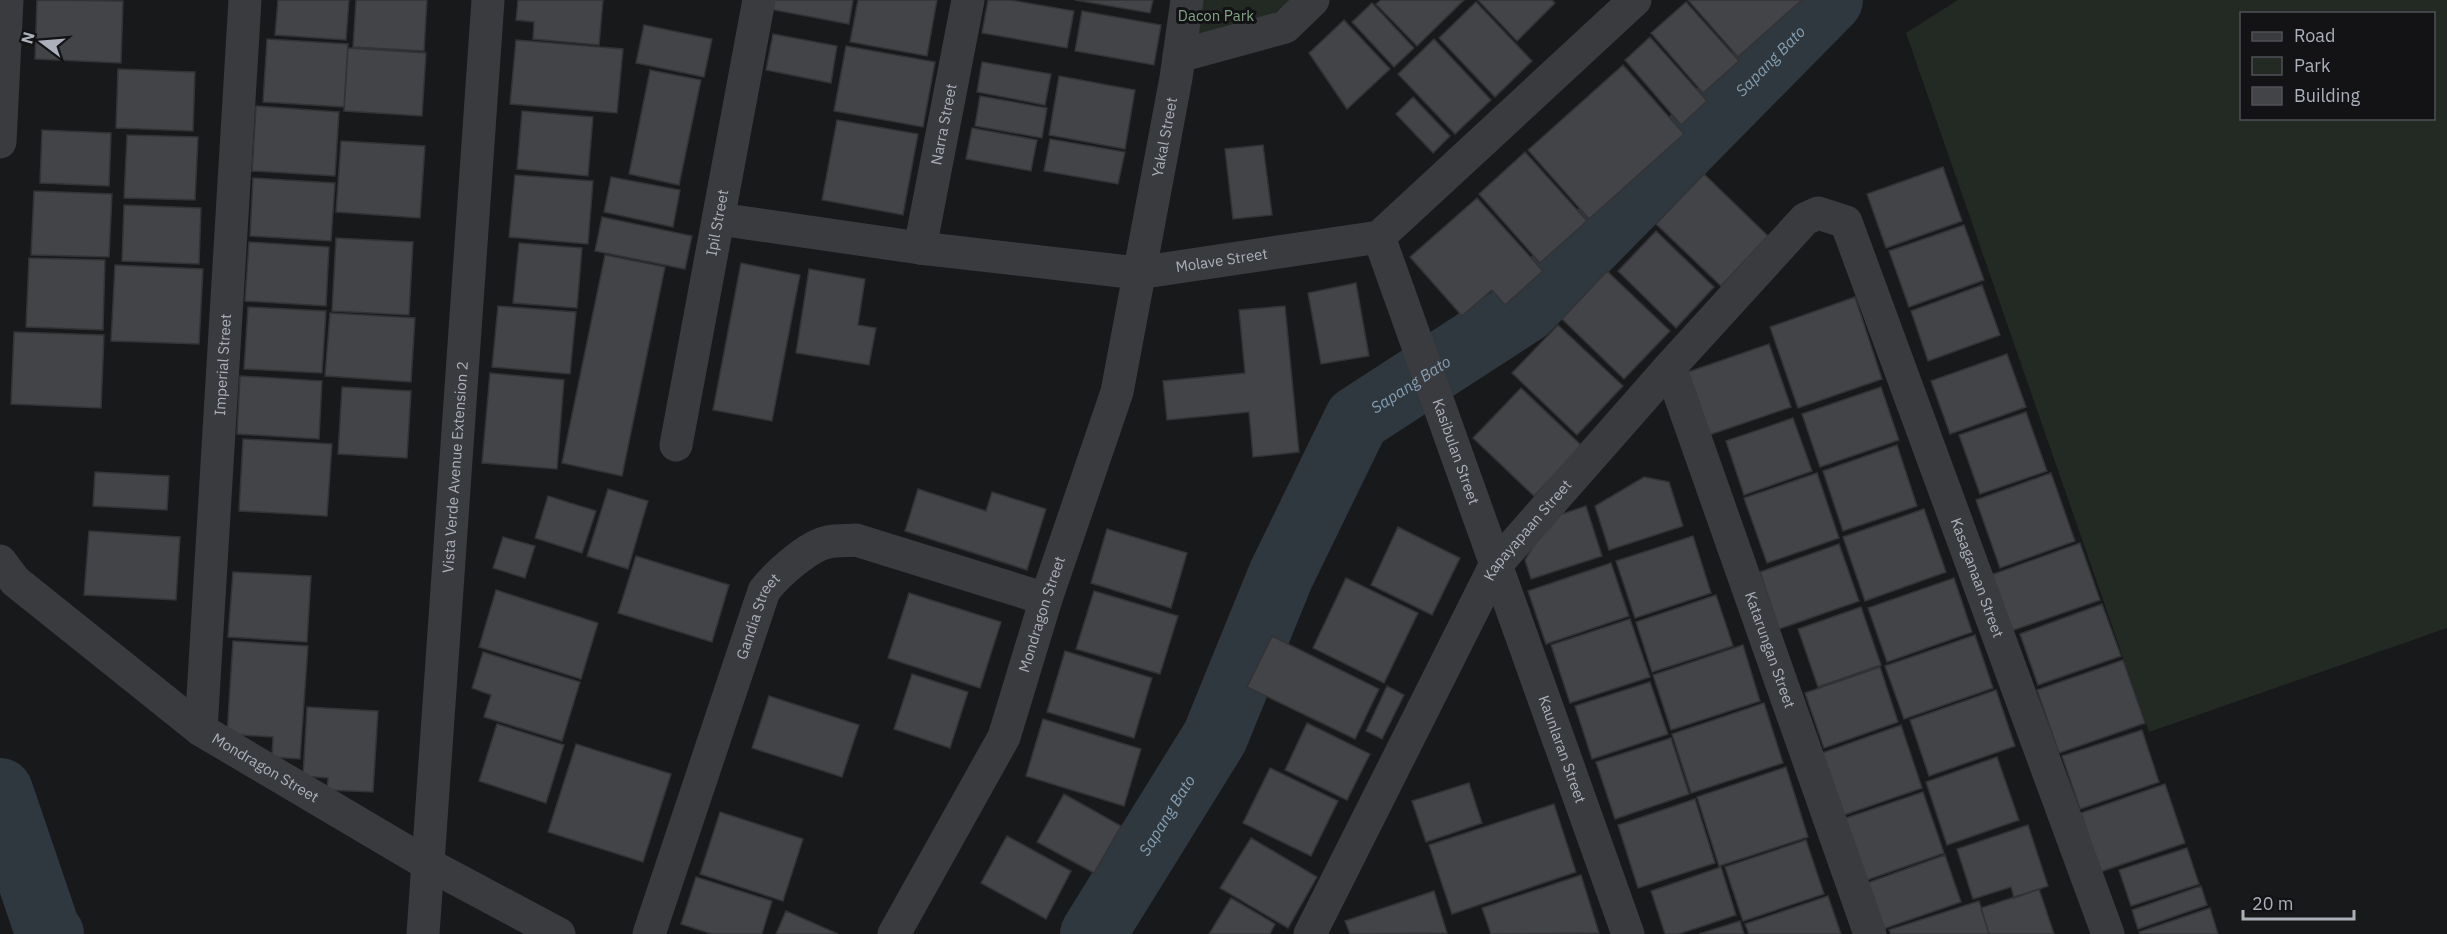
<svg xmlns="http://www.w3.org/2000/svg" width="2447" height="934" viewBox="0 0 2447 934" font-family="'IBM Plex Sans',sans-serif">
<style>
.green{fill:#232a23;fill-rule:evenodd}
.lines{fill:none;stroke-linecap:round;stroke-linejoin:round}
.river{stroke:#2f383e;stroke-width:66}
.building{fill:#434447;stroke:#333336;stroke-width:1.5}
.minor{stroke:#3a3b3f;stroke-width:33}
.labels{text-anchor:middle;stroke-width:6;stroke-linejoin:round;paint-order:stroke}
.park-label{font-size:15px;fill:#83a485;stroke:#131316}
.street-label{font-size:15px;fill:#abb0ba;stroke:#131316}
.water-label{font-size:16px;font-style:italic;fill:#849eb3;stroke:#131316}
</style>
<rect width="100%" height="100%" fill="#18191b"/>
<path class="green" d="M1199,0H1294L1266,18L1194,39Z
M1958,0H2447V628L2149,732L1906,33ZM2242,14H2434V118H2242Z"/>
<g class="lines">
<g class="river">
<path d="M0,791L47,929L51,934"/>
<path id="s1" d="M1093,934L1215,737L1281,575L1357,419L1525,310L1830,0"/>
</g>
</g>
<path class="building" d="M37,0L123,1L121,63L35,59Z
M278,0H349L346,40L275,35Z
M356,0H427L424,51L353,47Z
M518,0H603L599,45L533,39L534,22L516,20Z
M770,0H853L849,24L769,9Z
M858,0H937L927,56L850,42Z
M988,0H1010L1074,11L1067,48L982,33Z
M1075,0H1153L1150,13Z
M1381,0H1464L1417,46L1376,4Z
M1478,0H1552L1555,3L1517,41Z
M1688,0H1802L1738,57Z
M1476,2L1532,61L1495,97L1439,38Z
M1686,2L1739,61L1703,93L1651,33Z
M1372,3L1414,48L1394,67L1352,22Z
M1082,11L1161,25L1154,65L1075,51Z
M1344,20L1390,69L1347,109L1309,53Z
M644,25L712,39L704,77L636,63Z
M773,34L837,46L831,83L766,70Z
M1650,37L1707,101L1681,125L1625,60Z
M267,39L348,44L344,107L263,102Z
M1434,39L1491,100L1455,134L1398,74Z
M516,40L623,49L617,113L510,104Z
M846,46L935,62L923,127L834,111Z
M348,48L426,53L422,116L344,111Z
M982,62L1051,74L1045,105L977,92Z
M1623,65L1684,134L1589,219L1528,150Z
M118,69L195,72L193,131L116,128Z
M650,70L701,80L679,185L629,174Z
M1059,76L1135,90L1125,149L1049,135Z
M980,96L1047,108L1042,138L975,126Z
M1413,97L1450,136L1433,153L1396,114Z
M256,106L339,112L335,176L252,171Z
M522,111L593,117L588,176L517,169Z
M837,120L918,134L903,215L822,200Z
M972,128L1037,140L1031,171L966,159Z
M42,130L111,133L109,186L40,183Z
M127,135L198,137L195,200L124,198Z
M1050,139L1125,152L1118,184L1044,171Z
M341,141L425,146L420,218L336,212Z
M1263,145L1272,215L1233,219L1225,149Z
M1525,152L1587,221L1540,263L1479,194Z
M1943,167L1962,221L1886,248L1867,194Z
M1704,174L1768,236L1721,286L1656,224Z
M515,175L593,181L588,244L509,237Z
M611,177L680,190L673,227L604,212Z
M253,178L335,183L331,241L250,236Z
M34,191L112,194L109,257L31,255Z
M1477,198L1543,271L1505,305L1492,290L1462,316L1410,257Z
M124,205L201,208L199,264L122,261Z
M602,217L692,236L685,269L595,251Z
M1964,225L1984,280L1909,307L1889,251Z
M1656,231L1714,287L1676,328L1618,271Z
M336,238L413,242L409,315L332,311Z
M249,242L329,247L326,306L245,301Z
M519,243L582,248L577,308L513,303Z
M605,255L665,267L622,476L562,463Z
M29,258L105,260L103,330L26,327Z
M741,263L800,275L772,421L713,410Z
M115,265L203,269L199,344L111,341Z
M809,269L865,279L858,325L876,328L869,365L796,353Z
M1607,271L1670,331L1624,379L1562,319Z
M1356,283L1369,356L1321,364L1308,293Z
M1982,285L2000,335L1928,361L1911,311Z
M1855,297L1882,379L1798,408L1770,327Z
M498,306L576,312L570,374L492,367Z
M1285,306L1299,452L1253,457L1249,412L1167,420L1163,381L1245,373L1239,310Z
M248,307L326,311L322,373L244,369Z
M330,313L415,318L411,382L325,376Z
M1558,325L1623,386L1577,435L1512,373Z
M14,332L104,335L101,408L11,404Z
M1769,344L1791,407L1709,435L1688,372Z
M2007,354L2026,407L1950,434L1931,381Z
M490,373L564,380L557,469L482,463Z
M240,376L322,381L319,439L237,434Z
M342,387L411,391L407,458L338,454Z
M1881,387L1899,440L1820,467L1802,414Z
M1521,388L1582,446L1534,496L1473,438Z
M2026,412L2047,471L1980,494L1959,435Z
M1793,418L1812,471L1744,495L1726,441Z
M243,439L332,444L327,516L239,511Z
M1897,445L1917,506L1843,531L1823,471Z
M95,472L169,476L167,510L93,506Z
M1817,473L1839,538L1767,563L1744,498Z
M2051,473L2075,541L2000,568L1976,500Z
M1644,477L1669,482L1683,526L1609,550L1595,506Z
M608,489L648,501L628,569L587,556Z
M918,489L986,511L992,492L1046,509L1027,570L905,531Z
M548,496L596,511L582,553L535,538Z
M1586,506L1602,556L1531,579L1525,560L1550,518Z
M1924,509L1946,572L1865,601L1843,537Z
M1398,527L1460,558L1432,615L1371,585Z
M1107,529L1187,553L1171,608L1091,583Z
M89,531L180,537L176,600L84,595Z
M1693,536L1711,593L1635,618L1616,561Z
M503,537L535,546L525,578L493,568Z
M2080,543L2100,600L2011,631L1991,575Z
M1839,544L1859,601L1779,629L1760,572Z
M636,556L729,585L712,642L618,613Z
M1611,563L1629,616L1546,644L1528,591Z
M233,572L311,576L307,642L228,637Z
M1346,578L1418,613L1384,683L1313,648Z
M1954,578L1972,632L1887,662L1868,608Z
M496,590L598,623L581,679L479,647Z
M1094,591L1178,616L1160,674L1076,649Z
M909,593L1001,622L980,688L888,658Z
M1716,595L1733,646L1652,672L1636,622Z
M2102,604L2121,656L2038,685L2020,634Z
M1861,607L1881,665L1818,687L1798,629Z
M1630,619L1650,677L1570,703L1551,645Z
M1975,635L1993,688L1904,719L1885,666Z
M1272,636L1379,689L1355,739L1247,687Z
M233,641L308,646L300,759L272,757L273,737L227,734Z
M1743,645L1760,701L1671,730L1653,675Z
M1065,651L1152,678L1134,738L1047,712Z
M483,652L580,682L562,741L484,717L491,695L472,688Z
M2123,660L2145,723L2059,753L2037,690Z
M1880,667L1898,722L1824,748L1805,693Z
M912,674L968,692L950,748L894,729Z
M1650,682L1668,734L1592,759L1575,706Z
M1387,686L1404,695L1382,739L1366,731Z
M1996,690L2015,746L1929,776L1910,720Z
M769,696L859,725L842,777L752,748Z
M1764,703L1783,763L1691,793L1672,734Z
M307,707L378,711L373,792L327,790L328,778L303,776Z
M1043,719L1141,749L1124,806L1026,776Z
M1307,723L1370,754L1347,800L1285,770Z
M497,724L564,745L546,803L479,781Z
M1901,725L1922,788L1844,815L1822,753Z
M2142,730L2159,782L2080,809L2062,756Z
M1671,738L1689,794L1615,819L1596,762Z
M576,744L671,774L643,862L548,832Z
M1997,757L2019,820L1947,845L1926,782Z
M1786,767L1808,837L1719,866L1697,797Z
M1270,768L1338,801L1311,856L1243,823Z
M1469,783L1482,823L1426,842L1412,801Z
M2165,784L2185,843L2100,872L2081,813Z
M1923,792L1944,853L1864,881L1843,819Z
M1064,794L1121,826L1094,873L1037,842Z
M1695,799L1715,863L1638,888L1618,825Z
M1554,804L1576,872L1452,914L1429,845Z
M720,812L803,839L783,901L700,874Z
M2028,825L2048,886L2014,898L2011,887L1973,899L1957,849Z
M1007,836L1071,871L1046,919L981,883Z
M1251,838L1317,877L1288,928L1220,888Z
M1806,840L1824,894L1743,921L1725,867Z
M2187,848L2199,884L2131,906L2119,870Z
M1945,855L1961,902L1883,929L1867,883Z
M1721,867L1736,915L1679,934H1665L1651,891Z
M1581,875L1599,933L1491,934L1482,908Z
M696,877L772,901L762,934H712L681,924Z
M2201,886L2207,905L2138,929L2132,910Z
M2039,889L2054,934H1989L1981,908Z
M1434,891L1447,933L1350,934L1345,921Z
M1828,896L1841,934H1749L1745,924Z
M1231,898L1275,924L1270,934H1209Z
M1979,901L1989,934H1891L1889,930Z
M2210,908L2218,934H2140L2139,932Z
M786,911L838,934H776Z
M1740,921L1744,934H1699Z"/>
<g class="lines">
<g class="minor">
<path d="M1179,56L1285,27L1313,0"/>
<path d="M0,142L7,0"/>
<path id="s2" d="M719,219L920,248L1138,273L1379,237L1635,0"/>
<path id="s3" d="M1379,237L1628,934"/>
<path id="s4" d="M920,248L968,0"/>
<path id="s5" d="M1670,367L1870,934"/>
<path id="s6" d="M676,445L759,0"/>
<path id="s7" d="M0,561L15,581L201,730L426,863L559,934"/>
<path id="s8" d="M201,730L245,0"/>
<path id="s9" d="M423,934L488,0"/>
<path id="s10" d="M649,934L764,591C776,575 808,546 828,542C837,540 847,541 856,540L1046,599"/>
<path id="s11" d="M894,934L1004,737L1046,599L1117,392L1176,78L1187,0"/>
<path id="s12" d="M1310,934L1495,566L1670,367L1805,219L1818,213L1846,222L2108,934"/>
</g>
</g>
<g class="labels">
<g class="park-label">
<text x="1216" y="21">Dacon Park</text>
</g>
<g class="street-label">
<text dy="5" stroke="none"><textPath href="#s4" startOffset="126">Narra Street</textPath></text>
<text dy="5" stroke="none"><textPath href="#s11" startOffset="848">Yakal Street</textPath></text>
<text dy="5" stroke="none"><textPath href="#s6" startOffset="226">Ipil Street</textPath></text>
<text dy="5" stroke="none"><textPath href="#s2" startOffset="507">Molave Street</textPath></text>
<text dy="5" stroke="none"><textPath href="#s8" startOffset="366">Imperial Street</textPath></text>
<text dy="5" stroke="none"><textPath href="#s3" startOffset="228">Kasibulan Street</textPath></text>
<text dy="5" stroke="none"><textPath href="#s9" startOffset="468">Vista Verde Avenue Extension 2</textPath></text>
<text dy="5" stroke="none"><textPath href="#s12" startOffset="460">Kapayapaan Street</textPath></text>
<text dy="5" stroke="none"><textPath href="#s12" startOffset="1300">Kasaganaan Street</textPath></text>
<text dy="5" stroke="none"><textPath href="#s11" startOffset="354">Mondragon Street</textPath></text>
<text dy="5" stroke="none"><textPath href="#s10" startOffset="336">Gandia Street</textPath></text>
<text dy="5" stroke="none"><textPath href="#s5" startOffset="300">Katarungan Street</textPath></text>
<text dy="5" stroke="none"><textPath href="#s3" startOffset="544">Kaunlaran Street</textPath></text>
<text dy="5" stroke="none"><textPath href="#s7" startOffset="338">Mondragon Street</textPath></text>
</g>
<g class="water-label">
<text dy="6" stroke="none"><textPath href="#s1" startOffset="1130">Sapang Bato</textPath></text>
<text dy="6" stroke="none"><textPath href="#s1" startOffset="644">Sapang Bato</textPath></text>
<text dy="6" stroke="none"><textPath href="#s1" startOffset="140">Sapang Bato</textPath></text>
</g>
</g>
<rect x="2240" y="12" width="195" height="108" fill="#131316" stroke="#505258" stroke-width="1.5"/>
<rect x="2252" y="32" width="30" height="9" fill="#3a3b3f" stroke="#505258" stroke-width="1.5"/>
<text x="2294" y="42" font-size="18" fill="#abb0ba">Road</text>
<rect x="2252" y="57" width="30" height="18" fill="#232a23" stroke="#505258" stroke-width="1.5"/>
<text x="2294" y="72" font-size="18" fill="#abb0ba">Park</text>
<rect x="2252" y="87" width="30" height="18" fill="#434447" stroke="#505258" stroke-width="1.5"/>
<text x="2294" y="102" font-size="18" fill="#abb0ba">Building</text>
<g transform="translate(42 42) rotate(286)" stroke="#131316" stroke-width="4.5" paint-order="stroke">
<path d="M0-4.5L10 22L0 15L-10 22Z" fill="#abb0ba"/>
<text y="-9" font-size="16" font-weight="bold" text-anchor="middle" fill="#abb0ba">N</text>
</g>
<path d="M2243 910v9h111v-9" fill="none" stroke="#abb0ba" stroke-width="3"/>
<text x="2252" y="910" font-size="18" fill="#abb0ba" stroke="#131316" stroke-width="4.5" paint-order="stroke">20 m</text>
</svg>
